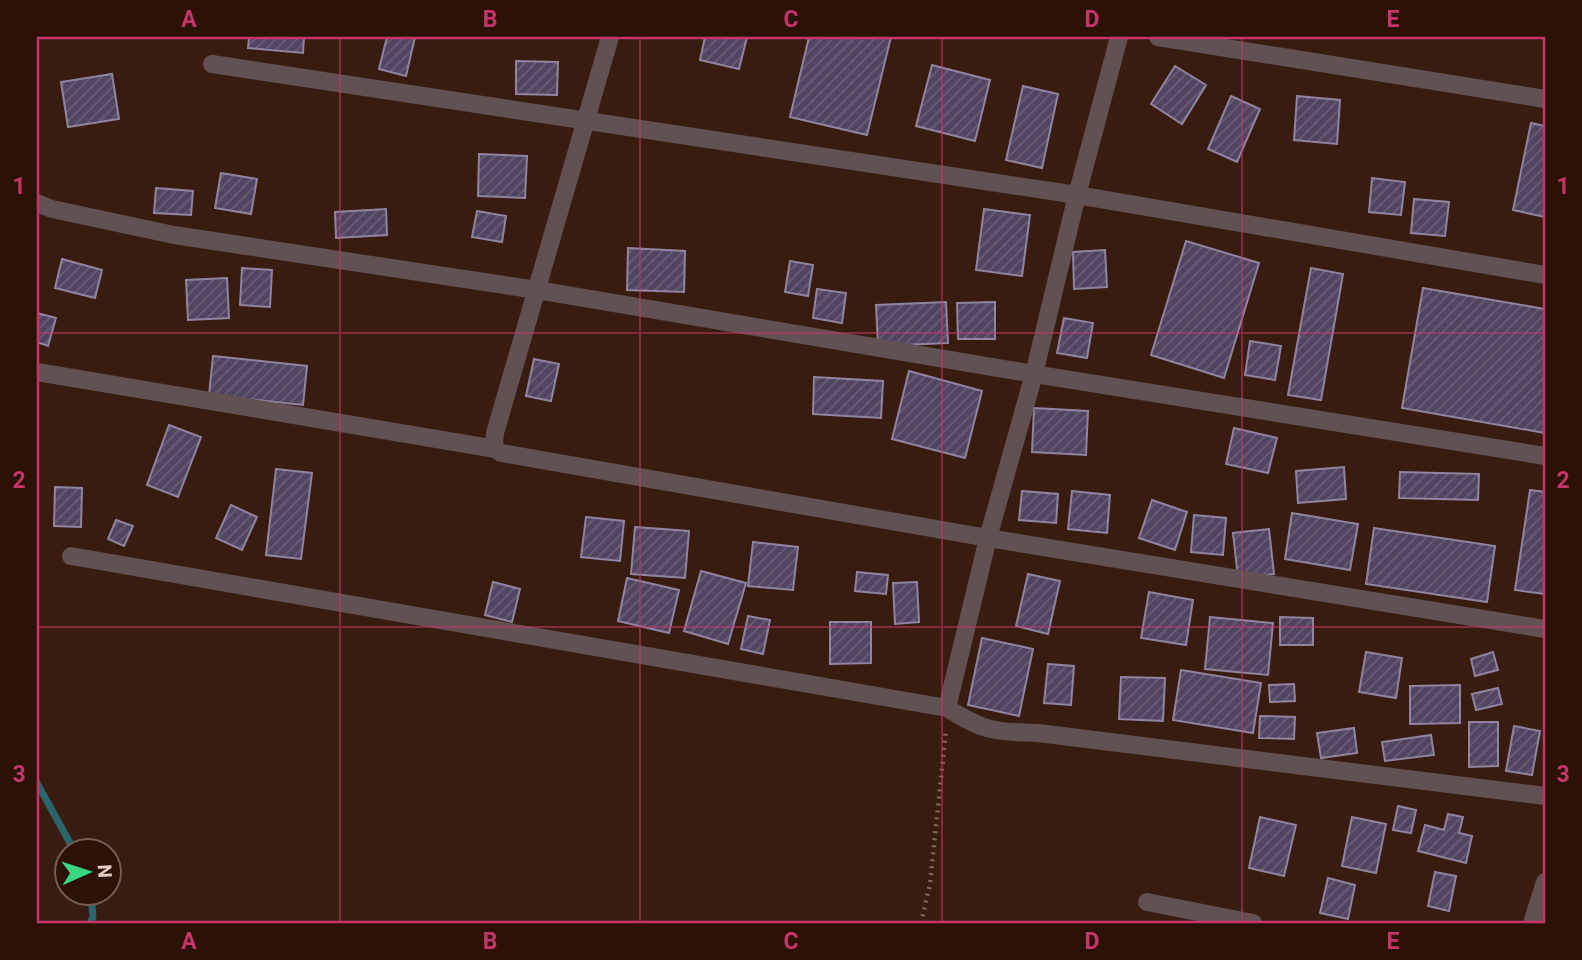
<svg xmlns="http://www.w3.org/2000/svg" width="1582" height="960" viewBox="0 0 1582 960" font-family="Roboto,sans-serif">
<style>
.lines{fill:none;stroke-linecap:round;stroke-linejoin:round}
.stream{stroke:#2a646c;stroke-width:7}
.building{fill:url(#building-hatch);stroke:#9184a3;stroke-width:2}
.path{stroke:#80695d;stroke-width:4.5;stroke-dasharray:2 5;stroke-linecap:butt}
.minor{stroke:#615152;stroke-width:18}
.grid{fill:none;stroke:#c7346b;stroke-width:2;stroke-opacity:0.55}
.neatline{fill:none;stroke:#c7346b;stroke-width:2.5}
.grid-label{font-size:23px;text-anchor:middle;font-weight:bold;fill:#c7346b}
</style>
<defs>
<pattern id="building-hatch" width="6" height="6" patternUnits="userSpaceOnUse" patternTransform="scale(1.75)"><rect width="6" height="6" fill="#514460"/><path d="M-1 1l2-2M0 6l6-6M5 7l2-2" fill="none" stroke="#6a5e75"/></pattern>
</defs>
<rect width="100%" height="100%" fill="#371c0f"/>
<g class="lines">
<path class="stream" d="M37,783L75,852
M90,923L93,917L91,894"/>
</g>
<path class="building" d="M249,37H304L303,53L248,48Z
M387,37H415L406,76L379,69Z
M705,37H747L739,69L700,60Z
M809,37H891L867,135L790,117Z
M516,61L558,62L557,95L516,94Z
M932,65L990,80L975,141L916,126Z
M1175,66L1206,85L1182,124L1151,104Z
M112,74L119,119L68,127L61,82Z
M1023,86L1058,94L1042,168L1006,160Z
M1231,96L1260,109L1237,162L1208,149Z
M1297,96L1340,100L1337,144L1294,140Z
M1531,123L1545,126V217L1513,210Z
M479,154L527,156L525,198L478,196Z
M221,173L257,179L251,214L215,208Z
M1372,178L1405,182L1401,215L1369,212Z
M156,188L193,191L191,215L154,213Z
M1414,199L1449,202L1445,236L1411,233Z
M386,209L387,235L336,238L335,212Z
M984,209L1030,215L1022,276L976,270Z
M477,211L506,216L502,242L472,237Z
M1186,241L1259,263L1224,378L1151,355Z
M628,248L685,251L684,292L627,290Z
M1105,250L1107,287L1074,289L1073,252Z
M62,259L102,270L95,298L55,288Z
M790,261L813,265L808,296L785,292Z
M242,268L272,270L270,307L240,305Z
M1311,268L1343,274L1321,400L1288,395Z
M227,278L229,318L188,320L186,280Z
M1423,288L1545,309V433L1402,408Z
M817,289L846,293L842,323L813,318Z
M946,302L948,343L878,346L876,305Z
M995,302V339H958L957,303Z
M37,313L56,318L48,346L37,342Z
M1064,318L1093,323L1087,358L1057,353Z
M1250,341L1281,346L1275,380L1245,375Z
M213,356L307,366L303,405L209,395Z
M534,359L559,364L551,401L526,396Z
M909,371L982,391L965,458L892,439Z
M814,377L883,381L881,418L813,414Z
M1034,408L1088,411L1086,455L1032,452Z
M169,425L201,437L178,497L147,485Z
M1234,428L1277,438L1268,473L1226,464Z
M1344,467L1346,499L1298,503L1296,471Z
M276,469L312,473L301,559L266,555Z
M1400,472L1479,474L1478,500L1399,498Z
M55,487L82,488L81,527L54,526Z
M1530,490L1545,492V594L1515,590Z
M1022,491L1058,494L1056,523L1019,520Z
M1072,491L1110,495L1107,533L1068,529Z
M1152,500L1187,512L1175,550L1139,538Z
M231,505L257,517L242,550L216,538Z
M1292,513L1358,524L1350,570L1285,559Z
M1194,515L1226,518L1223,555L1191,552Z
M586,517L624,521L620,561L581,557Z
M116,520L133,526L124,546L108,539Z
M635,527L689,531L685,578L631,574Z
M1374,528L1495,546L1487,602L1366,584Z
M1269,529L1274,574L1238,578L1233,533Z
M753,542L798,547L793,590L748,586Z
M701,571L746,583L728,644L684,631Z
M857,572L888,575L886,594L855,591Z
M1028,574L1060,581L1048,634L1016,626Z
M627,578L679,590L669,633L618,621Z
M493,582L520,589L512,622L485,615Z
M917,582L919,622L895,624L893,583Z
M1149,592L1193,600L1186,645L1141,638Z
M748,616L770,620L763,654L741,649Z
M1210,617L1273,623L1268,675L1205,669Z
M1280,617L1313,618V645H1280Z
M830,622H871V663L830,664Z
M982,638L1033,649L1019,716L968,705Z
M1366,652L1402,658L1396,698L1359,692Z
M1493,652L1498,670L1475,676L1471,659Z
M1048,664L1074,666L1071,705L1044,703Z
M1181,670L1261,683L1253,733L1173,720Z
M1121,677L1165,678L1163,721L1119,719Z
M1294,684L1295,701L1270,702L1269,685Z
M1460,685V723L1410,724V686Z
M1498,688L1502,704L1476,710L1472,694Z
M1260,716L1295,717L1294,739L1259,738Z
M1469,722H1498V766L1469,767Z
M1514,726L1540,731L1532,775L1506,771Z
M1354,728L1357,753L1321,758L1317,733Z
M1431,735L1434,755L1385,761L1382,742Z
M1398,806L1416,810L1411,833L1393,830Z
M1448,814L1463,817L1459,833L1472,836L1466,863L1418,851L1425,825L1444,830Z
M1260,817L1296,825L1284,876L1249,868Z
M1352,817L1386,824L1376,873L1342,866Z
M1435,872L1456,876L1449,911L1428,906Z
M1328,878L1355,885L1348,919L1320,913Z"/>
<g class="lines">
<path class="path" d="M921,923L930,884L946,730"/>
<path class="minor" d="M1158,37L1545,99
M212,64L1077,195L1545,275
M37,203L52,209L174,235L537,290L1034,374L1545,456
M37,372L496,449L501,453L988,538L1545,629
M496,449L494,443L495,433L610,37
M71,556L947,708C960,716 973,724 987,728C1003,733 1021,732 1038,733L1545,796
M947,708L988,538L1034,374L1077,195L1119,37
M1147,902L1253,923
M1532,923L1545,882"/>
</g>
<path class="grid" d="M340,37V923M640,37V923M942,37V923M1242,37V923M37,333H1545M37,627H1545"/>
<rect width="1582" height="960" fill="none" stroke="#2c1206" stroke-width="77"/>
<g transform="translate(88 872) rotate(87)"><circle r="33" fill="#2c1206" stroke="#755e53" stroke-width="2"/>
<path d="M0-5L12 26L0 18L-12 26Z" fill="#38d880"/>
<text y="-10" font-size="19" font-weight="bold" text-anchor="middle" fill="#e3d0c7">N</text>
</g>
<rect x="38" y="38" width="1506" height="884" class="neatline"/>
<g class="grid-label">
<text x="189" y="27">A</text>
<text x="490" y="27">B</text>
<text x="791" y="27">C</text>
<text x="1092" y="27">D</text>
<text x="1393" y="27">E</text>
<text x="19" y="194">1</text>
<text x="1563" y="194">1</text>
<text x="19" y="488">2</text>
<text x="1563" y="488">2</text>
<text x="19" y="782">3</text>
<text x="1563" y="782">3</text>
<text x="189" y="949">A</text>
<text x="490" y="949">B</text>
<text x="791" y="949">C</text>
<text x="1092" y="949">D</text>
<text x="1393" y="949">E</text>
</g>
</svg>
